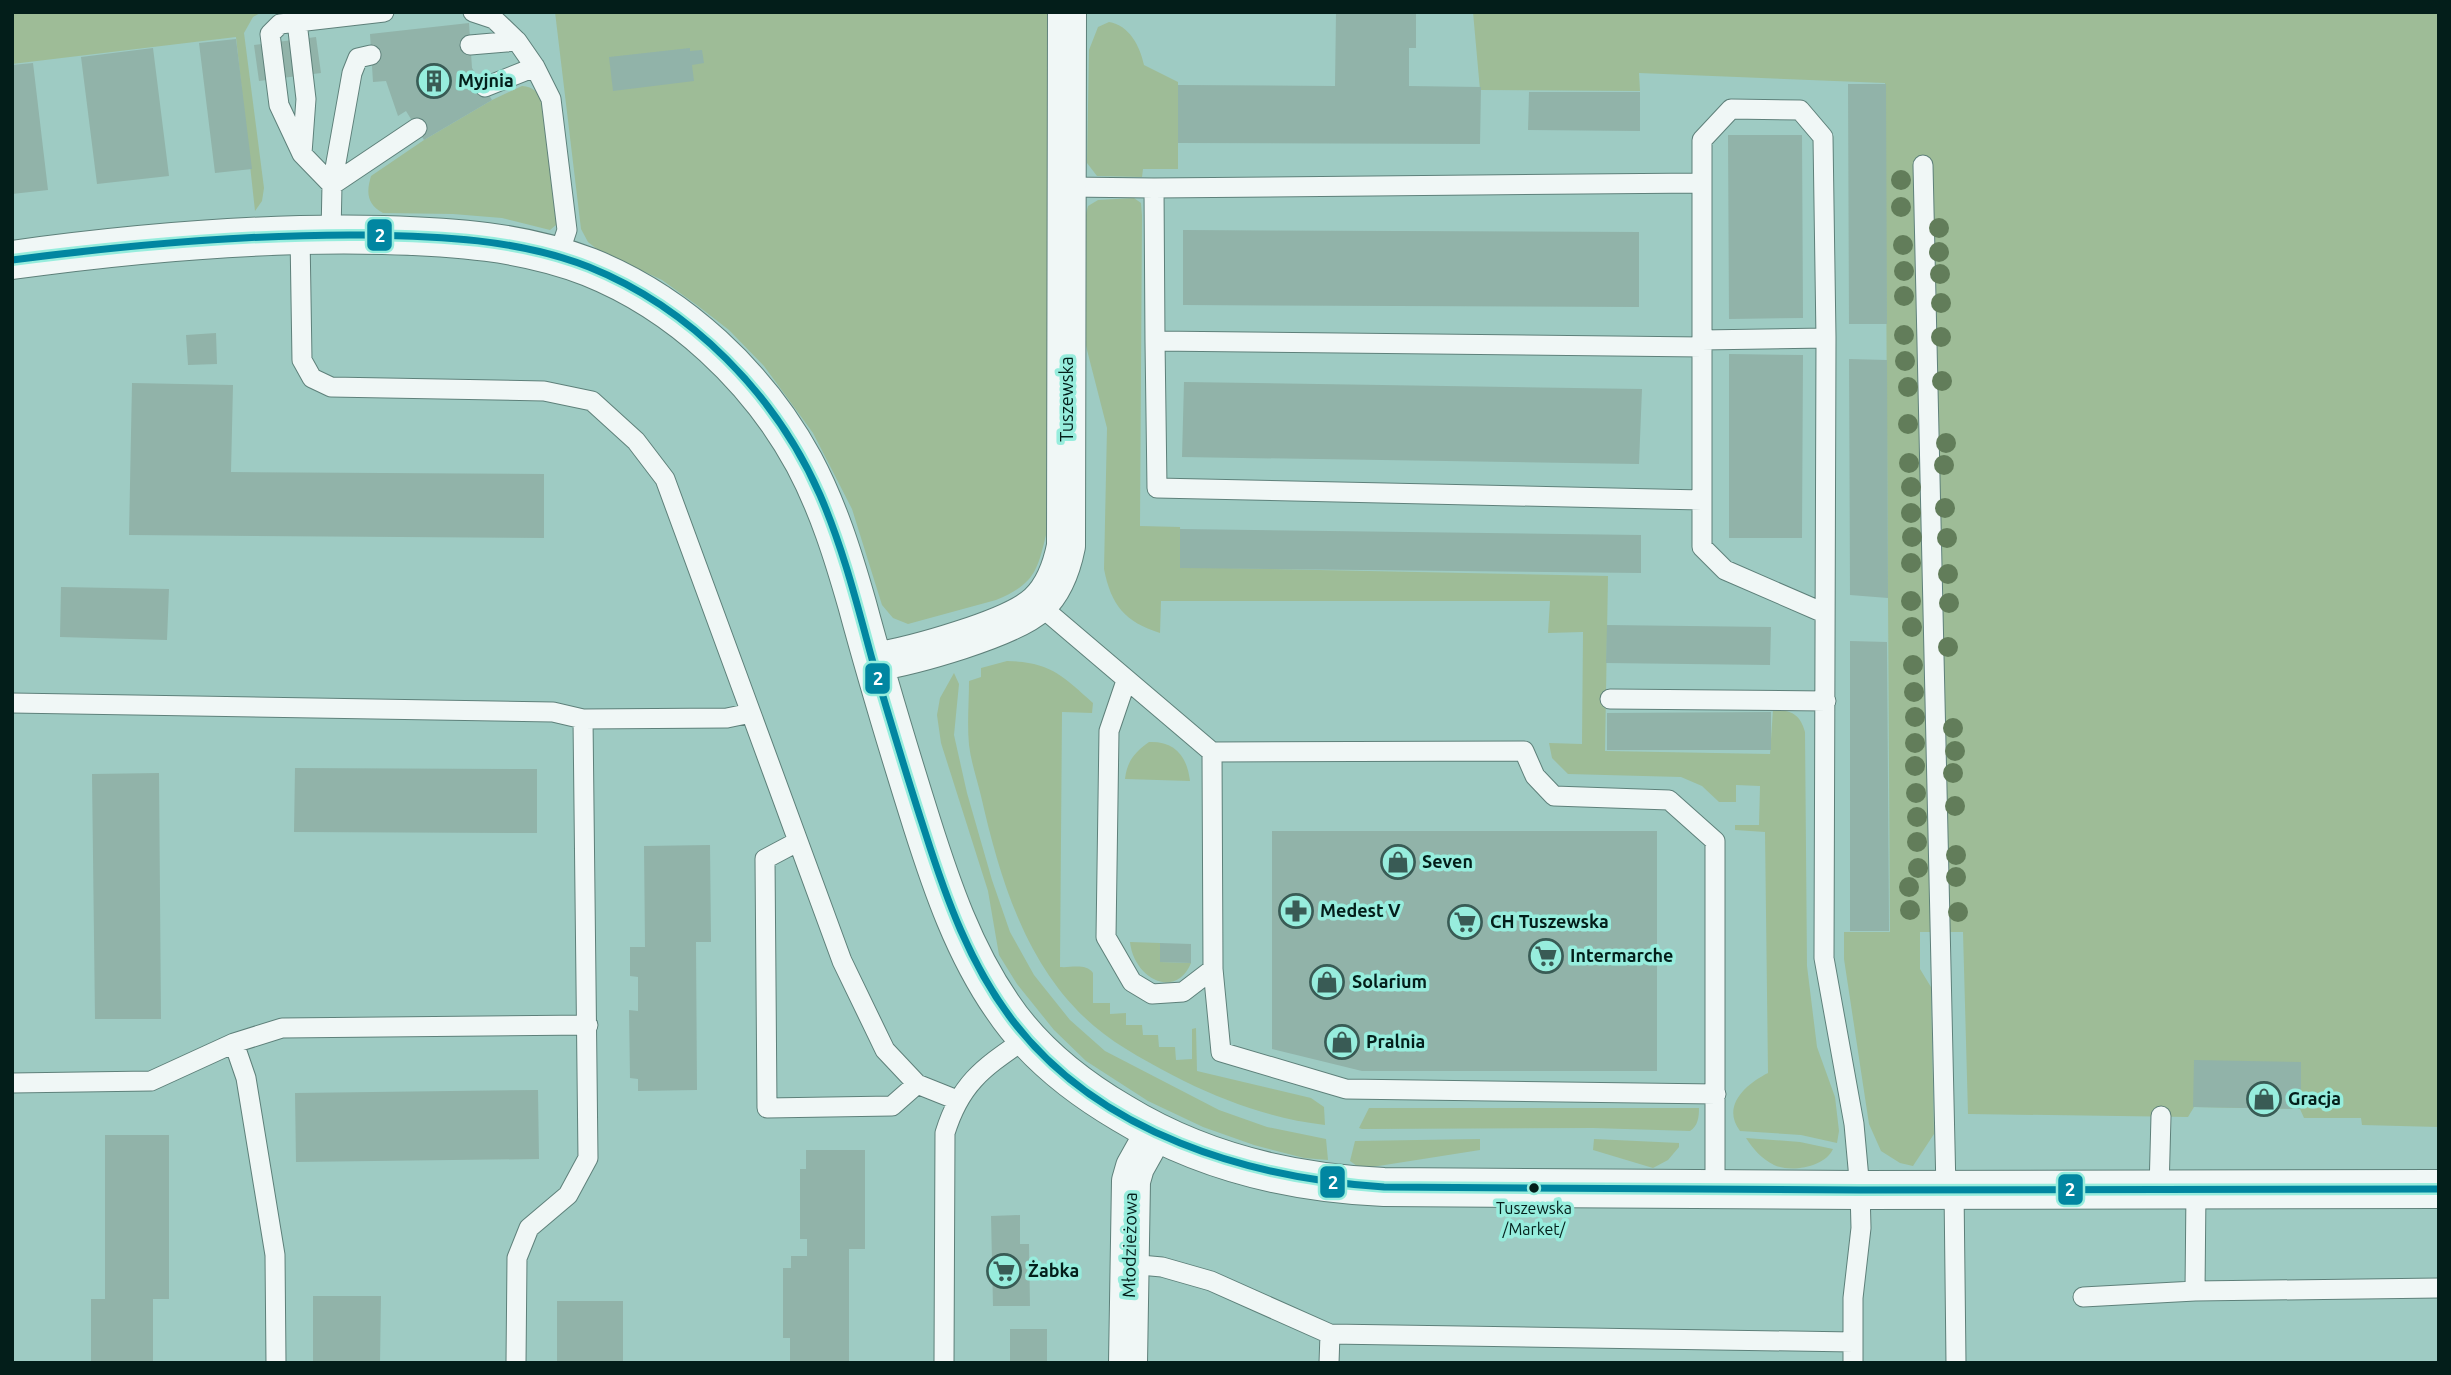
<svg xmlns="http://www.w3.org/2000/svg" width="2451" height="1375" viewBox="0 0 2451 1375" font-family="Ubuntu,sans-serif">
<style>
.green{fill:#9ebc97}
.building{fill:#91b3a9}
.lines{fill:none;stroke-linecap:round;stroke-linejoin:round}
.service-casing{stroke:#5e807a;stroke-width:21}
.minor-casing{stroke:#5e807a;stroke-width:40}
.service{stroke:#f0f7f6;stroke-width:19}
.minor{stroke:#f0f7f6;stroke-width:38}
.bus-1-casing{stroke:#97eddd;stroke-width:12}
.bus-1{stroke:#0186a1;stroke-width:7}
.tree{fill:#627d5a}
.bus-dot{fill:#031e1a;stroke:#97eddd;stroke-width:2.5}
.labels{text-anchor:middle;stroke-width:7;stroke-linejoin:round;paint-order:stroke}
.bus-label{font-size:16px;fill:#031e1a;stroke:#97eddd}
.poi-label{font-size:18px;font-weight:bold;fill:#031e1a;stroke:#97eddd;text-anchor:start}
.street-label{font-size:18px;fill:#031e1a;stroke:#97eddd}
.line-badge{stroke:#97eddd;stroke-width:2.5}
.badge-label{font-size:19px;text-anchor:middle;font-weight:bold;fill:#fff}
</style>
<rect width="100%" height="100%" fill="#9ecbc3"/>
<path class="green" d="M12,12H262L253,17L244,33L264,188L262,201L255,211L236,37L12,64Z
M555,12H1050L1046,535C1037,572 1034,584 996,600L908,624L893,618L882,605L852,509L813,433L764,366L729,330L698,306L662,280L598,250L588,242L581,229Z
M1473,12H2439V1127L2362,1125L2361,1118H2304L2300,1109L2194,1107L2188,1117L1968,1114L1963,932H1920V969L1931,987L1934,1134L1913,1166L1900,1163L1881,1151L1869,1124L1844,959V932H1890L1885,83L1639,73L1640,91L1480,90Z
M1109,22C1129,25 1140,46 1144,65L1178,82V169H1143L1142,177L1097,176L1087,163L1089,50L1098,27Z
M522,86C534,87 538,92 542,103L556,215V225L550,230L502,218L453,214L383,213C367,204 366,193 371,176L424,140L492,100Z
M1134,198L1141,203L1142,216L1140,526L1180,527L1181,567L1608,576L1605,751L1770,754L1773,710C1791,710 1800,714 1805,732L1807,966L1817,1047L1835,1097L1839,1131L1837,1143L1801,1135L1740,1131C1721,1106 1746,1084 1768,1073L1765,832L1735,830V825H1759L1760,786L1736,785V802H1719L1702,786L1681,777L1568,774L1552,758L1549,743L1582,744L1583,632L1548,633L1550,601H1161L1160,633C1125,622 1111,605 1104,569L1107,428L1086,346L1085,218L1088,206L1098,200Z
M1007,661C1050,662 1062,675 1093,703L1092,713L1062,712L1060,967C1071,968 1086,963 1093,973V1003H1110V1014L1126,1013V1025H1142L1143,1035H1158L1159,1047H1175L1176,1060L1192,1059V1029L1196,1028L1197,1071L1311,1098L1324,1107L1325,1125C1275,1119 1229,1103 1184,1081C1153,1065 1120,1048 1094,1026C1026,968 1000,879 981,796C977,779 971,762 969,745C967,724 969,702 969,681L981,677V668Z
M954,673L959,684L954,735L967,793L992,880L1010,932L1034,975L1070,1020L1105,1051L1219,1110L1267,1127L1326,1139L1328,1160L1304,1158L1254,1145L1203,1127L1148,1101L1086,1061L1054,1030L1017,984L999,955L988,891L941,743L937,715L940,698Z
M1149,742C1175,741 1187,756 1190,781L1125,779C1127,761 1135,752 1149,742Z
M1130,942L1160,943V962L1191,963C1176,1000 1134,979 1130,942Z
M1369,1108H1699C1699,1117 1698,1126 1690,1131L1593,1128L1362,1129L1359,1128Z
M1746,1138L1800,1142L1833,1149C1825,1167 1791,1173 1774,1165C1762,1159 1753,1149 1746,1138Z
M1480,1139V1150L1372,1167L1357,1166L1350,1161L1355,1141Z
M1594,1139L1679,1143V1147L1668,1160L1653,1168L1593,1150Z"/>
<path class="building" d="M1336,12H1416V48H1409V86L1481,87L1480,144L1178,143V85L1335,86Z
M469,23L472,68L492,100L424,140L406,111L398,116L386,81L373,82L370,34Z
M316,37L321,73L259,81L254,45Z
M236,39L252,169L215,173L199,43Z
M153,48L169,176L97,184L81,57Z
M690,48V51L702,50L704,63L692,65L694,81L613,91L609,57Z
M33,63L48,190L12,194V65Z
M1848,84H1886L1887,324H1849Z
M1529,92H1640V131L1528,130Z
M1728,135H1802L1803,318L1729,319Z
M1183,230L1639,232V307L1183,305Z
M216,333L217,364L188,365L186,335Z
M1729,354L1803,355L1802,538H1729Z
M1849,359L1887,360L1888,598L1850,595Z
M1184,382L1642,389L1639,464L1182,457Z
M132,383L233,385L231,472L544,474V538L129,535Z
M1180,529L1641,535V573L1180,568Z
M61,587L169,589L167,640L60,637Z
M1607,625L1771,627L1770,665L1606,663Z
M1850,641L1887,642L1889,931H1850Z
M1771,712V750H1607V713Z
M295,768L537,769V833L294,832Z
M159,773L161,1019H95L92,774Z
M1272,831H1657V1071H1362L1272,1049Z
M710,845L711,942H696L697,1090L638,1091V1079L630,1078L629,1010L638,1011V977L630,976V947H645L644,846Z
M1160,943L1191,944V963L1160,962Z
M2194,1060L2301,1062V1109L2193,1107Z
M538,1090L539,1159L296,1162L295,1093Z
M105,1135H169V1299H153V1363H91V1299H105Z
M806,1150H865V1249H849V1363H790V1338H783V1268H791V1256H807V1239H800V1169H806Z
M1020,1215V1244H1029L1030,1306H993L991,1216Z
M313,1296H381L380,1363H313Z
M557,1301H623V1363H557Z
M1010,1329H1047V1363H1010Z"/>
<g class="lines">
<g class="service-casing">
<path id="service" d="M384,12L280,24L270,34L279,105L302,154L332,185L417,128
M473,12L494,19L517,41
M297,22L306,99L302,153
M470,45L517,41L535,67L551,99L567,230L558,257
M485,87L535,67
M1923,165L1946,1190
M1701,183L1154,188L1155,341L1702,347
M1068,187L1154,188
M331,234L332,185L352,73L358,58L371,55
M300,235L302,360L312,378L331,387L544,391L592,401L636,441L665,479L751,713
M1702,340L1826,338
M1155,341L1157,488L1702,500
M1038,604L1212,752L1524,751L1535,776L1554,796L1669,800L1715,841V1190
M1824,613L1725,570L1702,547V140L1731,109L1800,110L1823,137L1826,338L1824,958L1854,1124L1860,1190L1861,1228L1853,1298V1363
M1126,681L1109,731L1106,937L1132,982L1152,994L1183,992L1213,969
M1610,699L1826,701
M12,703L553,712L583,719
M1212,752L1213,969L1221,1052L1346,1089L1716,1094
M797,842L765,859L767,1108L892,1106L917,1084
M234,1043L246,1078L275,1255L276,1363
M12,1083L151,1081L234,1043L282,1028L588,1025
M1954,1189L1956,1363
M2159,1190L2161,1116
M2196,1190L2195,1291L2439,1288
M1129,1264L1162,1267L1211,1281L1330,1334L1329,1363
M2083,1297L2195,1291
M1330,1334L1853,1342
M516,1363L517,1258L529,1228L568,1195L588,1158L583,719L727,718L751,713L842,961L885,1050L917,1084L957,1100
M944,1363L945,1133C961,1081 985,1067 1028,1037"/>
</g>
<g class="minor-casing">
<path id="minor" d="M12,260C135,243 258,232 383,235C453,237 522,241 589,267C679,303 758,377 804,462C828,507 843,555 857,604C877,678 899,751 922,824C942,887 964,951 1002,1006C1032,1051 1076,1086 1122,1113C1202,1162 1291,1183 1384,1187L1860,1190L2439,1189
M874,662C912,656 1011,629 1038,604C1054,589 1062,566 1066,546L1067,12
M1128,1363L1131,1181L1135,1167L1154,1133"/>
</g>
<use href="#service" class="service"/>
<use href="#minor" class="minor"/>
<g class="bus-1-casing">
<path id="bus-1" d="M12,260C129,245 246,234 363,235C439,236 518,239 589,267C691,308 776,395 820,495C843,548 857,604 872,659C889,717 906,774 925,832C946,898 970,965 1013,1021C1100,1134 1248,1178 1384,1187L1860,1190L2439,1189"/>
</g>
<use href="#bus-1" class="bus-1"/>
</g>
<g class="tree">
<circle cx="1901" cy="180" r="10"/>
<circle cx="1901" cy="207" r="10"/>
<circle cx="1939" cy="228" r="10"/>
<circle cx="1903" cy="245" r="10"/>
<circle cx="1939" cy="252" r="10"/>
<circle cx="1904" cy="271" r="10"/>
<circle cx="1940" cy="274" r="10"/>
<circle cx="1904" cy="296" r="10"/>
<circle cx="1941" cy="303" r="10"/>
<circle cx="1904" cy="335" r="10"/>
<circle cx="1941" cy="337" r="10"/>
<circle cx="1905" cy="361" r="10"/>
<circle cx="1942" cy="381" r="10"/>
<circle cx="1908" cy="387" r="10"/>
<circle cx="1908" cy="424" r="10"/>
<circle cx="1946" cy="443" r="10"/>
<circle cx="1909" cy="463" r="10"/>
<circle cx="1944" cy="465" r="10"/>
<circle cx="1911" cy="487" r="10"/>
<circle cx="1945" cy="508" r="10"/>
<circle cx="1911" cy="513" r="10"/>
<circle cx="1912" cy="537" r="10"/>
<circle cx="1947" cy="538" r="10"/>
<circle cx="1911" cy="563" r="10"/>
<circle cx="1948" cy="574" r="10"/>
<circle cx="1911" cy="601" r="10"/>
<circle cx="1949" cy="603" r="10"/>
<circle cx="1912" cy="627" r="10"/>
<circle cx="1948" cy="647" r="10"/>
<circle cx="1913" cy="665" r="10"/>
<circle cx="1914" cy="692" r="10"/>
<circle cx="1915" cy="717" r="10"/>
<circle cx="1953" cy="728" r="10"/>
<circle cx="1915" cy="743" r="10"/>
<circle cx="1955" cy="751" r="10"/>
<circle cx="1915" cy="766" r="10"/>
<circle cx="1953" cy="773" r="10"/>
<circle cx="1916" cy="793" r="10"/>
<circle cx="1955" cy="806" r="10"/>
<circle cx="1917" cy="817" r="10"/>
<circle cx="1917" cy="842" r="10"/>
<circle cx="1956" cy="855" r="10"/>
<circle cx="1918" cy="868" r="10"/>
<circle cx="1956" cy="877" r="10"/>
<circle cx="1909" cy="887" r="10"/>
<circle cx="1910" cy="910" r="10"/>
<circle cx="1958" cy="912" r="10"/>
</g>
<defs>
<g id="building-ring" transform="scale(1.75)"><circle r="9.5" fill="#97eddd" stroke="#395b55" stroke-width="1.5"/><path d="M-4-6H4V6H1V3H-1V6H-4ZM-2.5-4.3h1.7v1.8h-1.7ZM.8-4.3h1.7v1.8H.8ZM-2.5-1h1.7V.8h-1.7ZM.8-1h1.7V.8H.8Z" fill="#395b55"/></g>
<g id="shop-ring" transform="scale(1.75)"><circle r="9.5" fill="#97eddd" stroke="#395b55" stroke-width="1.5"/><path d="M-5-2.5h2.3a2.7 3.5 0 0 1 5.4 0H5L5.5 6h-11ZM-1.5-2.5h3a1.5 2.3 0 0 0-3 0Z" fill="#395b55"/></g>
<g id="pharmacy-ring" transform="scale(1.75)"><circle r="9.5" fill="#97eddd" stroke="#395b55" stroke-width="1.5"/><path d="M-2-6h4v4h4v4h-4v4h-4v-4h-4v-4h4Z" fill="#395b55"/></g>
<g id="supermarket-ring" transform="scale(1.75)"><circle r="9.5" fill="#97eddd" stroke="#395b55" stroke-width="1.5"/><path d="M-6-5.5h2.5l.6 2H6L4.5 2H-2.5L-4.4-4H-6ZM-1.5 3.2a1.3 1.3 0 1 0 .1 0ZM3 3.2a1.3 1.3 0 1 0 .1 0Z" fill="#395b55"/></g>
</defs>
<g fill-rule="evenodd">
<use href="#building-ring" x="434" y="81"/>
<use href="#shop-ring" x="1398" y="862"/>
<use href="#pharmacy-ring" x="1296" y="911"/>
<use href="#supermarket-ring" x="1465" y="922"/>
<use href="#supermarket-ring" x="1546" y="956"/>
<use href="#shop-ring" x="1327" y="982"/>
<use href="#shop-ring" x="1342" y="1042"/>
<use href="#shop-ring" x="2264" y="1099"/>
<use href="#supermarket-ring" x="1004" y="1271"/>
</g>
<circle class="bus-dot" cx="1534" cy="1188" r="6"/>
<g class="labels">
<g class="bus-label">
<text x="1534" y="1214">Tuszewska<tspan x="1534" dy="21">/Market/</tspan></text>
</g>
<g class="poi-label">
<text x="458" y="87">Myjnia</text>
<text x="1422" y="868">Seven</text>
<text x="1320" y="917">Medest V</text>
<text x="1490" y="928">CH Tuszewska</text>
<text x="1570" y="962">Intermarche</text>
<text x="1352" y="988">Solarium</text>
<text x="1366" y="1048">Pralnia</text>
<text x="2288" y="1105">Gracja</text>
<text x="1028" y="1277">Żabka</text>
</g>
<g class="street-label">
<text transform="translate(1067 399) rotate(-90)" y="6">Tuszewska</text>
<text transform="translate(1130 1245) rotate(-89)" y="6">Młodzieżowa</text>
</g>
</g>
<g class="line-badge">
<rect x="366" y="218" width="27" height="34" rx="7" fill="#0186a1"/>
<rect x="864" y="662" width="27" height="33" rx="7" fill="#0186a1"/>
<rect x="1319" y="1165" width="27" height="34" rx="7" fill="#0186a1"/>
<rect x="2057" y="1173" width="27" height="33" rx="7" fill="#0186a1"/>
</g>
<g class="badge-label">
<text x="380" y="242">2</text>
<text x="878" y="685">2</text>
<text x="1333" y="1189">2</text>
<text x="2070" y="1196">2</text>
</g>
<rect width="2451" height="1375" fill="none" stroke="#031e1a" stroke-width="28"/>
</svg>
